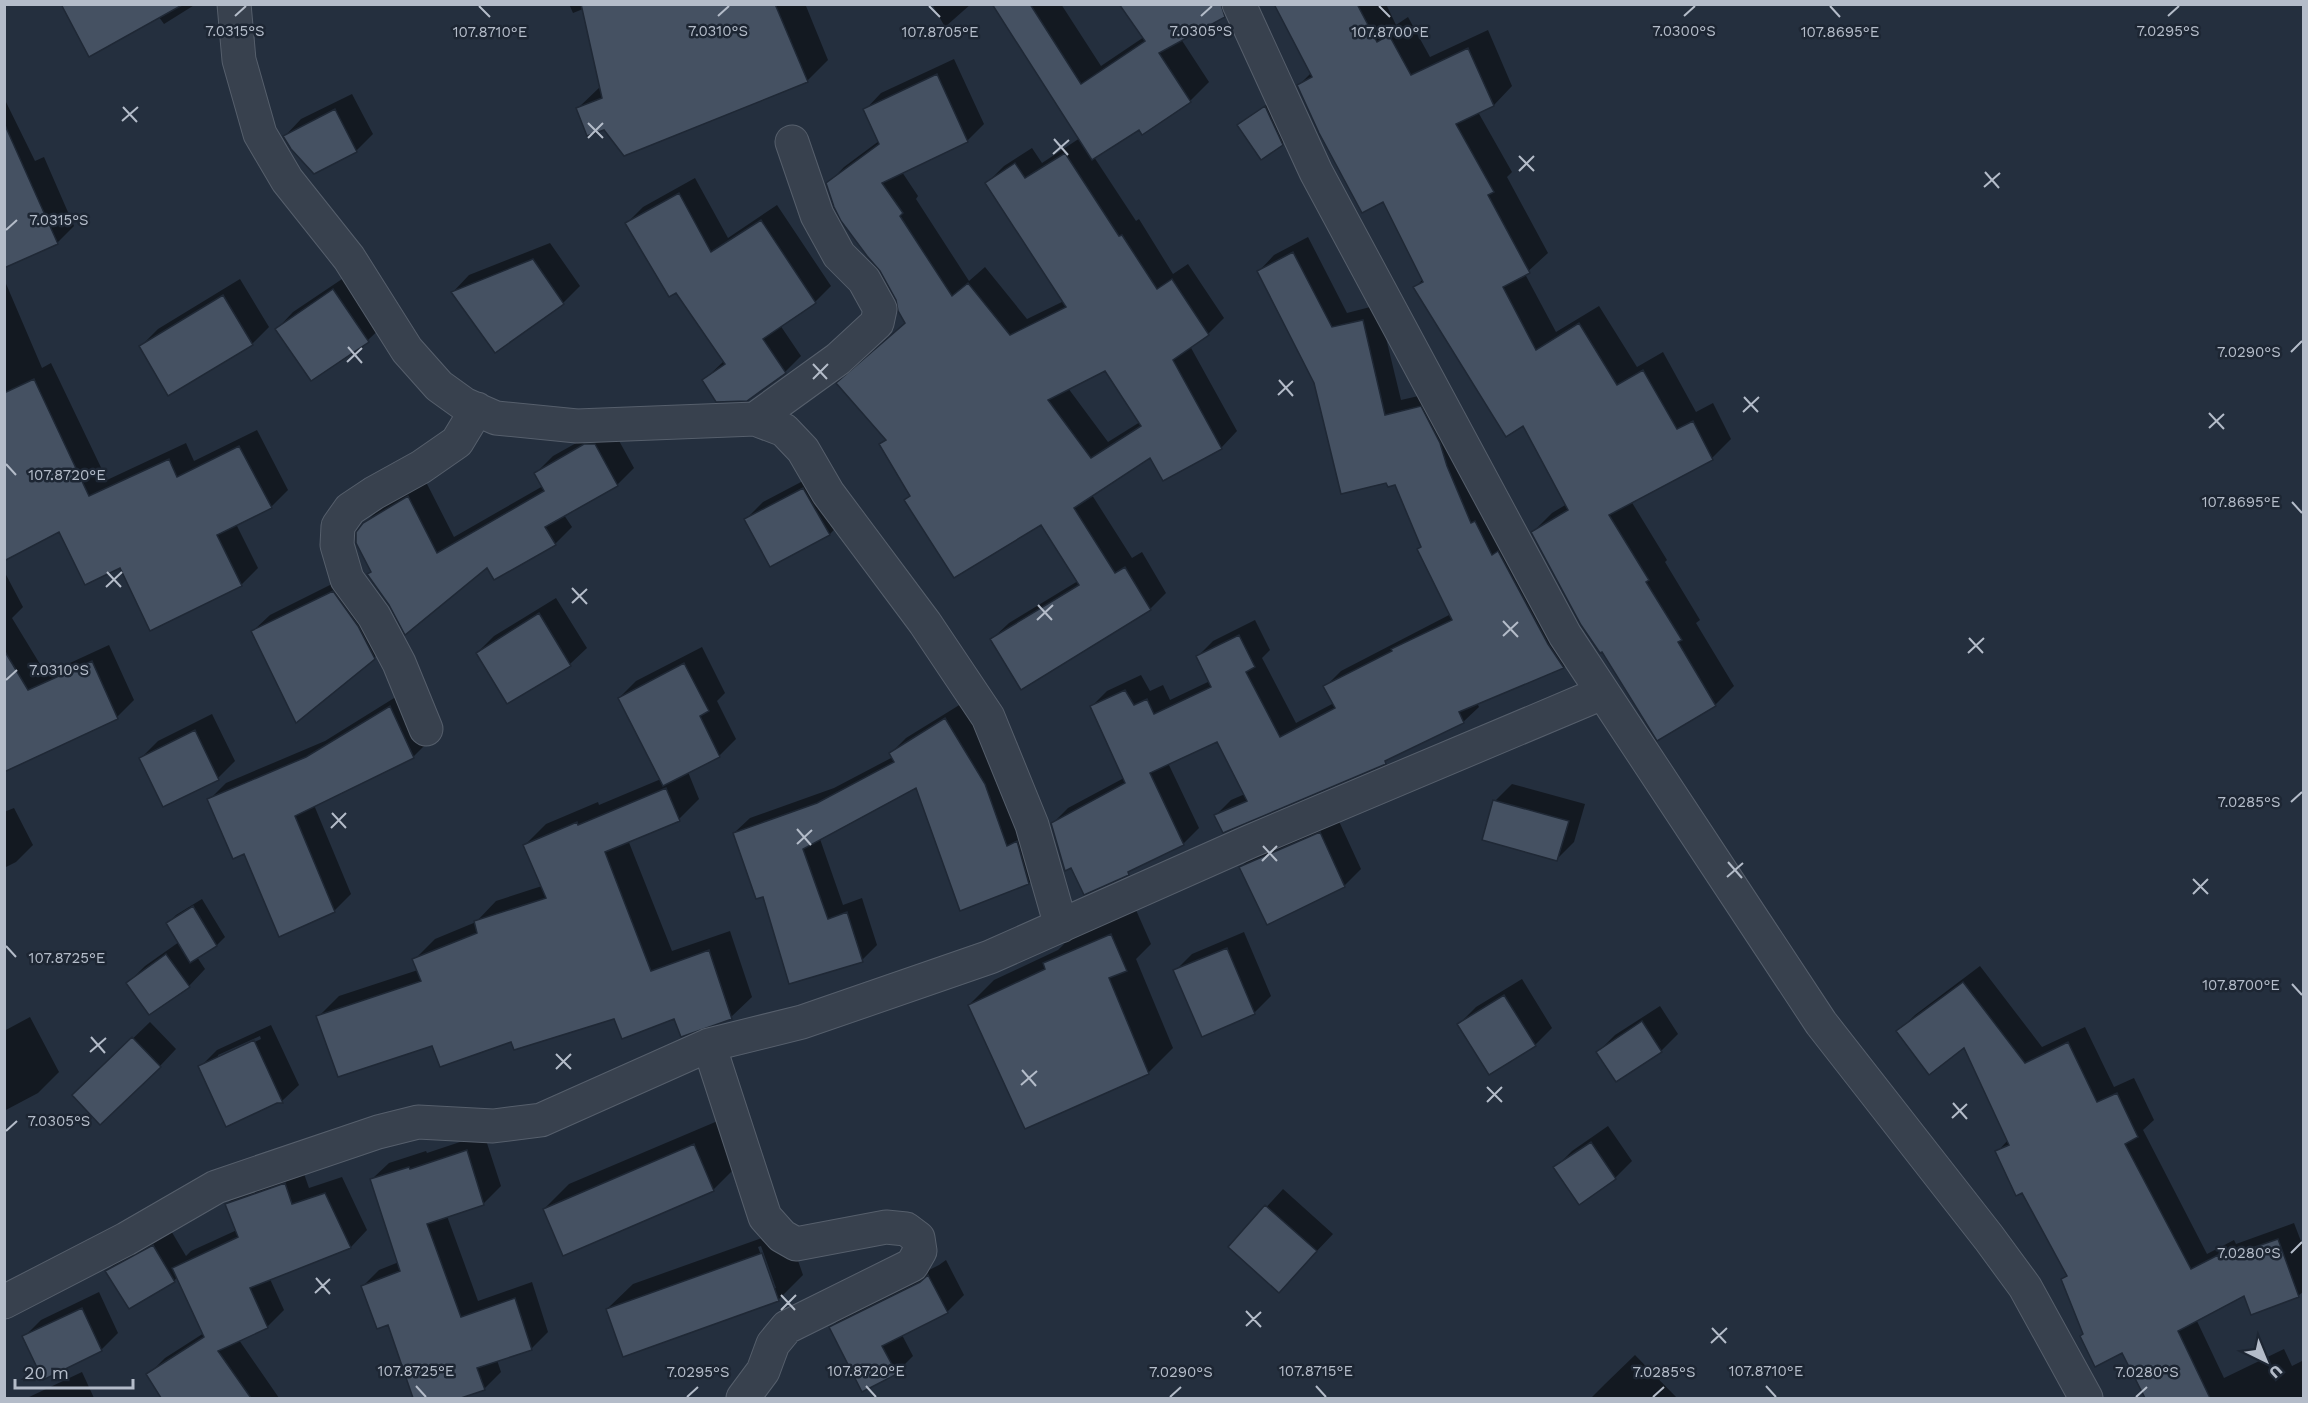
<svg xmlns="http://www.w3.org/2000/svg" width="2308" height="1403" viewBox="0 0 2308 1403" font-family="'Work Sans',sans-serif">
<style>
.shadow{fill:#0007;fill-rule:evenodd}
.building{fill:#455162;stroke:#1f2835;stroke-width:1.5;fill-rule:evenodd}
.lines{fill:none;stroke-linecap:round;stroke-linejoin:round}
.street-casing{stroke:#565f6c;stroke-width:35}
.street{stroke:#38414e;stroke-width:33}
.ticks{fill:none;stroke:#b4bcc9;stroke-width:2}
.ticks-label{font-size:15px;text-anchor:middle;fill:#b4bcc9;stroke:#1d2633;stroke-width:5;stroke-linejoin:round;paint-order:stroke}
</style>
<rect width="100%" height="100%" fill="#242f3e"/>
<path class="shadow" d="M63,4H196L164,24L159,17Z
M569,4H808L806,6L828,60L807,81L604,128L578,108L601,86L583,9L573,13Z
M932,4H971L945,27Z
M1006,4H1061L1101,66L1144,37L1223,12L1220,4H1235L1224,16L1181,39L1209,82L1190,101L1139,128L1094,157L1136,221L1139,219L1173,274L1188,264L1224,318L1208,334L1190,346L1237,431L1221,448L1151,456L1092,495L1132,558L1142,552L1166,593L1150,609L992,639L1009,623L1078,581L1042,523L906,500L911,495L881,444L887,438L855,367L907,322L898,299L828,184L844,167L879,141L865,110L881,93L954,59L984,124L968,140L902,172L918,196L916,199L969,281L985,267L1027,319L1064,301L987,183L1004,166L1032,148L1042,163L1080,138ZM1106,370L1140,422L1108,442L1068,388Z
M1276,4H1386L1396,25L1408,17L1430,57L1488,30L1512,86L1494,105L1478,112L1512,172L1507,177L1548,253L1525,274L1556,332L1599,306L1637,367L1663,352L1696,412L1713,403L1731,439L1712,458L1631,501L1667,560L1665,562L1700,620L1696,623L1734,686L1715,705L1533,532L1552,513L1567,504L1523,424L1415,288L1423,279L1383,200L1299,85L1312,72Z
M352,94L373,134L356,151L285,136L301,119Z
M4,98L35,161L44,157L74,226L57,243L4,266Z
M1274,99L1290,136L1282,144L1239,125Z
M695,178L728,238L777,205L831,286L815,302L780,325L801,356L785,372L704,380L724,361L627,223L643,207Z
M1308,237L1347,313L1378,305L1401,400L1436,392L1579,652L1564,667L1477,703L1479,707L1463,722L1392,756L1385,762L1216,815L1231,800L1245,794L1217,740L1168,763L1199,828L1183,844L1134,867L1128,873L1053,823L1068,808L1124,778L1091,707L1107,691L1141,675L1150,691L1163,685L1170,700L1210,681L1198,656L1213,641L1255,620L1270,650L1262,658L1296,723L1334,703L1325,687L1341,671L1451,614L1419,549L1422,546L1396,483L1316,382L1259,271L1274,255Z
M550,243L580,286L563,303L496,351L453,292L469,275Z
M351,273L385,324L368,340L311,379L277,329L293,312Z
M4,279L42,368L51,363L107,480L186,443L194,461L257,430L288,490L271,507L236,524L258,568L241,585L120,566L60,530L4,490Z
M240,279L269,327L252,344L141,346L158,329Z
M603,428H612L634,468L617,485L564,515L572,527L555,544L488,566L372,571L364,524L382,506L425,480L454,537L543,486L536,473L553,456Z
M820,472L846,517L830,534L770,565L746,519L763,502Z
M4,571L23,607L12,618L46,674L109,645L134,700L117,717L4,754Z
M350,575L391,641L374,658L296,721L253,631L270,615Z
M556,598L587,648L570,664L477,653L494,636Z
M702,647L725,693L717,701L736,739L719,756L688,772L699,799L679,819L628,840L672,951L730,931L752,997L731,1017L682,1035L675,1017H615L512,1040L433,1044L318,1017L339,996L418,970L414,960L435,939L476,922L496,901L542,886L525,845L546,824L598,802L599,805L661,779L619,698L636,681Z
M407,690L430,740L413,757L314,805L351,894L334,911L245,852L209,800L226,783L325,741Z
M961,704L1000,768L1044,867L1029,883L917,786L820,839L843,905L862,898L877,945L862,960L764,895L734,833L750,818L834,788L893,757L891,753L906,738Z
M212,714L235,761L218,778L141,758L158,741Z
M1512,784L1585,804L1574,842L1557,859L1495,801Z
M14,808L33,845L16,862L4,868V812Z
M1337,817L1361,869L1344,886L1241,867L1258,850Z
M202,899L225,937L217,945L197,957L205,969L189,986L128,983L145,966L179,942L168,923L176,915Z
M1136,910L1151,944L1136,959L1173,1048L1148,1073L1026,1127L969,1005L994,980L1058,950L1069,939Z
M1244,932L1271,996L1254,1013L1175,971L1192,954Z
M1980,966L2042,1047L2085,1027L2114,1087L2134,1078L2154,1120L2143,1130L2207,1254L2234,1240L2236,1244L2294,1223L2304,1249V1291L2298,1296L2245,1294L2196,1319L2224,1378L2284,1349L2292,1366L2304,1360V1398H2147L2123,1351L2084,1333L2063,1279L2068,1274L2023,1191L1997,1152L2008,1140L1965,1046L1898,1032L1915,1015Z
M1522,979L1552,1028L1535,1045L1459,1024L1476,1007Z
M1660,1006L1678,1034L1661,1051L1598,1052L1615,1035Z
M30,1017L59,1072L38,1093L4,1111V1031Z
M150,1022L176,1049L160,1066L91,1079Z
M271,1025L299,1085L282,1101H277L200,1067L217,1050ZM260,1036L261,1039L218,1059V1055Z
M720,1120L738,1165L713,1190L544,1209L569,1184Z
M1608,1126L1632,1161L1615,1178L1555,1168L1572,1151Z
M484,1134L501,1186L484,1203L447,1216L478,1301L532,1282L548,1332L531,1349L497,1360L501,1372L484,1389L456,1398H415L389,1323L362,1287L379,1270L399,1262L372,1179L389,1163L426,1151L427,1153Z
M302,1168L309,1188L342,1177L367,1230L351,1247L270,1279L284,1310L267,1327L239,1340L279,1398H222L221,1397L217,1398H163L148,1375L165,1358L204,1333L178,1276L174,1281L107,1271L124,1254L170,1229L186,1256L191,1251L237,1230L227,1204L244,1187Z
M1283,1189L1333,1234L1279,1291L1230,1247Z
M787,1229L803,1275L778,1300L607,1309L633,1284ZM761,1246L776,1288H773L758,1247Z
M946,1260L964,1295L947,1312L902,1335L913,1356L896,1373L831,1327L848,1311L939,1265Z
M99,1292L118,1333L101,1350L24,1337L41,1320Z
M1635,1355L1677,1398H1591L1605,1384Z
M82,1372L94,1398H27Z"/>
<path class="building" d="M61,4H184L89,57Z
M581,4H775L808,82L624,156L604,130L587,136L576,108L602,98Z
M992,4H1030L1081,84L1145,41L1119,4H1221L1225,17L1159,53L1191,102L1142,135L1139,130L1092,160Z
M1274,4H1357L1377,42L1389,35L1411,75L1468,48L1494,106L1456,124L1494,192L1488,195L1530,273L1503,287L1536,350L1579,323L1617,385L1643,370L1677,429L1693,421L1713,460L1609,515L1649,580L1646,582L1682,640L1678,642L1716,706L1657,741L1602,652L1600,653L1581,625L1531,532L1568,510L1523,426L1506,437L1413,287L1423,282L1383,202L1362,213L1319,133L1297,85L1312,77Z
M937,74L968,142L882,183L903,213L900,216L952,296L968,283L1010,335L1066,307L985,183L1015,163L1025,178L1065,153L1119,236L1122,235L1157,289L1172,279L1209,335L1173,360L1222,449L1163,481L1150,458L1074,508L1115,573L1125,567L1151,610L1021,690L990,639L1079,585L1041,525L954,578L904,500L910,496L879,444L886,440L836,383L905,323L898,311L896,300L880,271L867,256L841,221L834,207L826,183L879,144L863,109ZM1105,371L1141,426L1091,458L1048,400Z
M1265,106L1283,145L1261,160L1237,125Z
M335,109L357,152L314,174L291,149L283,136Z
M4,123L58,244L4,268Z
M679,193L711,252L761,220L816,303L763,339L786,373L747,401L716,402L702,380L725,364L676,293L669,297L625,223Z
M1293,252L1332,327L1363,320L1385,415L1421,406L1440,443L1447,466L1471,523L1475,521L1492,555L1498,551L1548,644L1564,668L1459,712L1464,723L1385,761L1386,764L1223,833L1214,815L1247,801L1217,742L1150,773L1184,845L1128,872L1129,875L1084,895L1071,868L1065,871L1051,823L1125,783L1090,706L1125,690L1134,705L1147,699L1154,714L1211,687L1196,656L1239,635L1255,667L1246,672L1280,737L1335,708L1323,686L1392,651L1391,649L1452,620L1417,549L1421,547L1395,485L1388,487L1386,483L1341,494L1314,383L1257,271Z
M533,259L564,304L495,353L451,292Z
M333,289L369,342L311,381L275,329Z
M223,295L253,345L168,396L139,346Z
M34,379L89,496L169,459L177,477L239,446L272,508L217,535L242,586L150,631L120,568L85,585L59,532L4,561V393Z
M584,444H595L618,486L545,527L556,545L494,580L487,568L405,635L389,605L367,574L371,572L356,543V532L363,523L408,496L437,553L544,491L534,473Z
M803,488L830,535L770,567L744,519Z
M333,591L358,626L375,659L296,723L251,631Z
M539,613L571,666L507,704L476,653Z
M4,650L28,690L92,661L118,719L4,772Z
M684,663L709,711L700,716L720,757L663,786L618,698Z
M390,706L414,758L295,816L335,912L279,937L244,854L233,859L207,799L306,757Z
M945,718L985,784L1007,846L1017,841L1029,884L960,911L916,788L803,849L828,919L847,912L863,962L789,984L763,897L756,899L733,833L817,803L894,762L889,753Z
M195,730L219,780L163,807L139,758Z
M666,788L680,821L605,852L651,971L709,950L732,1019L681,1037L674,1019L622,1039L614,1019L514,1050L511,1042L440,1067L432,1046L338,1077L316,1016L421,981L412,959L477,933L474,921L546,898L523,845L577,822L578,825Z
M1493,800L1569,821L1557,861L1482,840Z
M1320,832L1345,887L1267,925L1239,867Z
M193,906L217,946L190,963L166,923Z
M1111,934L1127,971L1109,978L1149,1074L1025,1129L968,1005L1045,969L1043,963Z
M1227,948L1255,1014L1202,1037L1173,970Z
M166,954L190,987L149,1015L126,983Z
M1963,982L2025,1063L2068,1042L2097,1102L2117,1093L2138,1137L2125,1144L2191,1269L2218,1255L2220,1259L2278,1239L2299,1297L2251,1315L2244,1296L2178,1331L2210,1398H2145L2122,1353L2095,1367L2080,1336L2083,1334L2061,1279L2067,1276L2022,1193L2016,1196L1995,1151L2009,1145L1964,1048L1929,1075L1896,1031Z
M1504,995L1536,1046L1489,1075L1457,1024Z
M1642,1021L1662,1052L1616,1082L1596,1052Z
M132,1037L161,1067L100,1125L72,1095Z
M254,1040L283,1103H277L226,1127L198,1066Z
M1591,1142L1616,1179L1579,1205L1553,1167Z
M694,1144L714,1191L563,1256L543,1209Z
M467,1150L484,1205L427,1224L461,1317L515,1298L532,1350L477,1368L485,1390L461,1398H413L388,1325L377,1329L361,1286L400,1271L370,1179L409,1167L410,1169Z
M285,1183L292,1204L325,1193L351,1248L250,1288L268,1328L218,1351L251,1398H161L146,1374L204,1337L172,1268L238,1237L225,1204Z
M1265,1205L1317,1251L1279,1293L1228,1247Z
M153,1245L175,1282L129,1309L105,1271Z
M762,1253L779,1301L623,1357L606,1309Z
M928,1275L948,1313L882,1346L897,1374L862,1392L829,1327L920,1282Z
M82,1308L102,1351L43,1380L22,1336Z"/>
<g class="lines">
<g class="street-casing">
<path id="street" d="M234,4L239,60L260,134L287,180L349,258L407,350L439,386L464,404L496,418L577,426L755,419L784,430L803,450L828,493L925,623L988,717L1032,825L1061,926
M1239,4L1316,172L1565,635L1821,1023L1989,1238L2025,1287L2086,1398
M755,419L838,359L877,323L880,309L864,280L839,255L817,215L792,142
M426,729L399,663L374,616L347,579L337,545L338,526L350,509L374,493L421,467L457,442L477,409
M709,1045L765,1217L782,1236L796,1244L886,1227L906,1229L918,1238L920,1251L912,1265L787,1327L773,1344L763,1371L743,1398
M4,1302L126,1239L216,1187L378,1132L418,1122L493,1126L541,1120L709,1045L802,1022L990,957L1251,841L1602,693"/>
</g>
<use href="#street" class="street"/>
</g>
<path class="ticks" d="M479,6L490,17M929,6L940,17M1379,6L1390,17M1830,6L1840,17M235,16L246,6M718,16L729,6M1201,16L1212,6M1684,16L1695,6M2168,16L2179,6M123,107L137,122M122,121L138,107M588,123L603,138M588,138L603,123M1054,139L1068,155M1053,154L1069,140M1519,156L1534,171M1519,171L1534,156M1985,172L1999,188M1984,187L2000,173M6,230L17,220M348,347L362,363M2291,352L2302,341M347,362L362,348M813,364L827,379M813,379L828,364M1279,380L1293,396M1278,395L1293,381M1744,397L1758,412M1743,412L1759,397M2209,413L2224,429M2209,428L2224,414M6,464L16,475M2292,502L2302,513M107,572L121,587M106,587L122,572M572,588L587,604M572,603L587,589M1038,605L1052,620M1037,620L1053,605M1503,621L1518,637M1503,636L1518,622M1969,638L1983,653M1968,653L1984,638M6,680L17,670M2291,802L2302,792M332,813L346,828M331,828L346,813M797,829L811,845M797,844L812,830M1263,846L1277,861M1262,861L1277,846M1728,862L1742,878M1727,877L1743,863M2193,879L2208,894M2193,894L2208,879M6,946L16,957M2292,984L2302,995M91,1037L105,1053M90,1052L106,1038M556,1054L571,1069M556,1069L571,1054M1022,1070L1036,1086M1021,1085L1037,1071M1487,1087L1502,1102M1487,1102L1502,1087M1953,1103L1967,1119M1952,1118L1967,1104M6,1131L17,1121M2291,1253L2302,1242M316,1278L330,1294M315,1293L330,1279M781,1295L795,1310M781,1310L796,1295M1246,1311L1261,1327M1246,1326L1261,1312M1712,1328L1726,1343M1711,1343L1727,1328M416,1386L426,1397M866,1386L876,1397M1316,1386L1326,1397M1766,1386L1776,1397M687,1397L698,1387M1170,1397L1181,1387M1653,1397L1664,1387M2136,1397L2147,1387"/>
<g class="ticks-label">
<text x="235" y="36">7.0315°S</text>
<text x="718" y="36">7.0310°S</text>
<text x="1201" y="36">7.0305°S</text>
<text x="1684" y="36">7.0300°S</text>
<text x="2168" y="36">7.0295°S</text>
<text x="490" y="37">107.8710°E</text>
<text x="940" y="37">107.8705°E</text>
<text x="1390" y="37">107.8700°E</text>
<text x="1840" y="37">107.8695°E</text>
<text x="59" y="225">7.0315°S</text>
<text x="2249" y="357">7.0290°S</text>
<text x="67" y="480">107.8720°E</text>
<text x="2241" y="507">107.8695°E</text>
<text x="59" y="675">7.0310°S</text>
<text x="2249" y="807">7.0285°S</text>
<text x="67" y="963">107.8725°E</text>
<text x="2241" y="990">107.8700°E</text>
<text x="59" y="1126">7.0305°S</text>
<text x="2249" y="1258">7.0280°S</text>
<text x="416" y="1376">107.8725°E</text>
<text x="866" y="1376">107.8720°E</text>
<text x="1316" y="1376">107.8715°E</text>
<text x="1766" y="1376">107.8710°E</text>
<text x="698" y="1377">7.0295°S</text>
<text x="1181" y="1377">7.0290°S</text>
<text x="1664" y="1377">7.0285°S</text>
<text x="2147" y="1377">7.0280°S</text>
</g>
<rect width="2308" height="1403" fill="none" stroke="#b4bcc9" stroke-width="12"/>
<g transform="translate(2266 1361) rotate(137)" stroke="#1d2633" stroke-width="4.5" paint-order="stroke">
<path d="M0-4.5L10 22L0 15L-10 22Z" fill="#b4bcc9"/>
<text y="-9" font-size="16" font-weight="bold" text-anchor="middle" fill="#b4bcc9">U</text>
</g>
<path d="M15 1379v9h118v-9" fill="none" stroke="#b4bcc9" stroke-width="3"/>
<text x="24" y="1379" font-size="18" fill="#b4bcc9" stroke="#1d2633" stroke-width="4.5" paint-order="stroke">20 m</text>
</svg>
